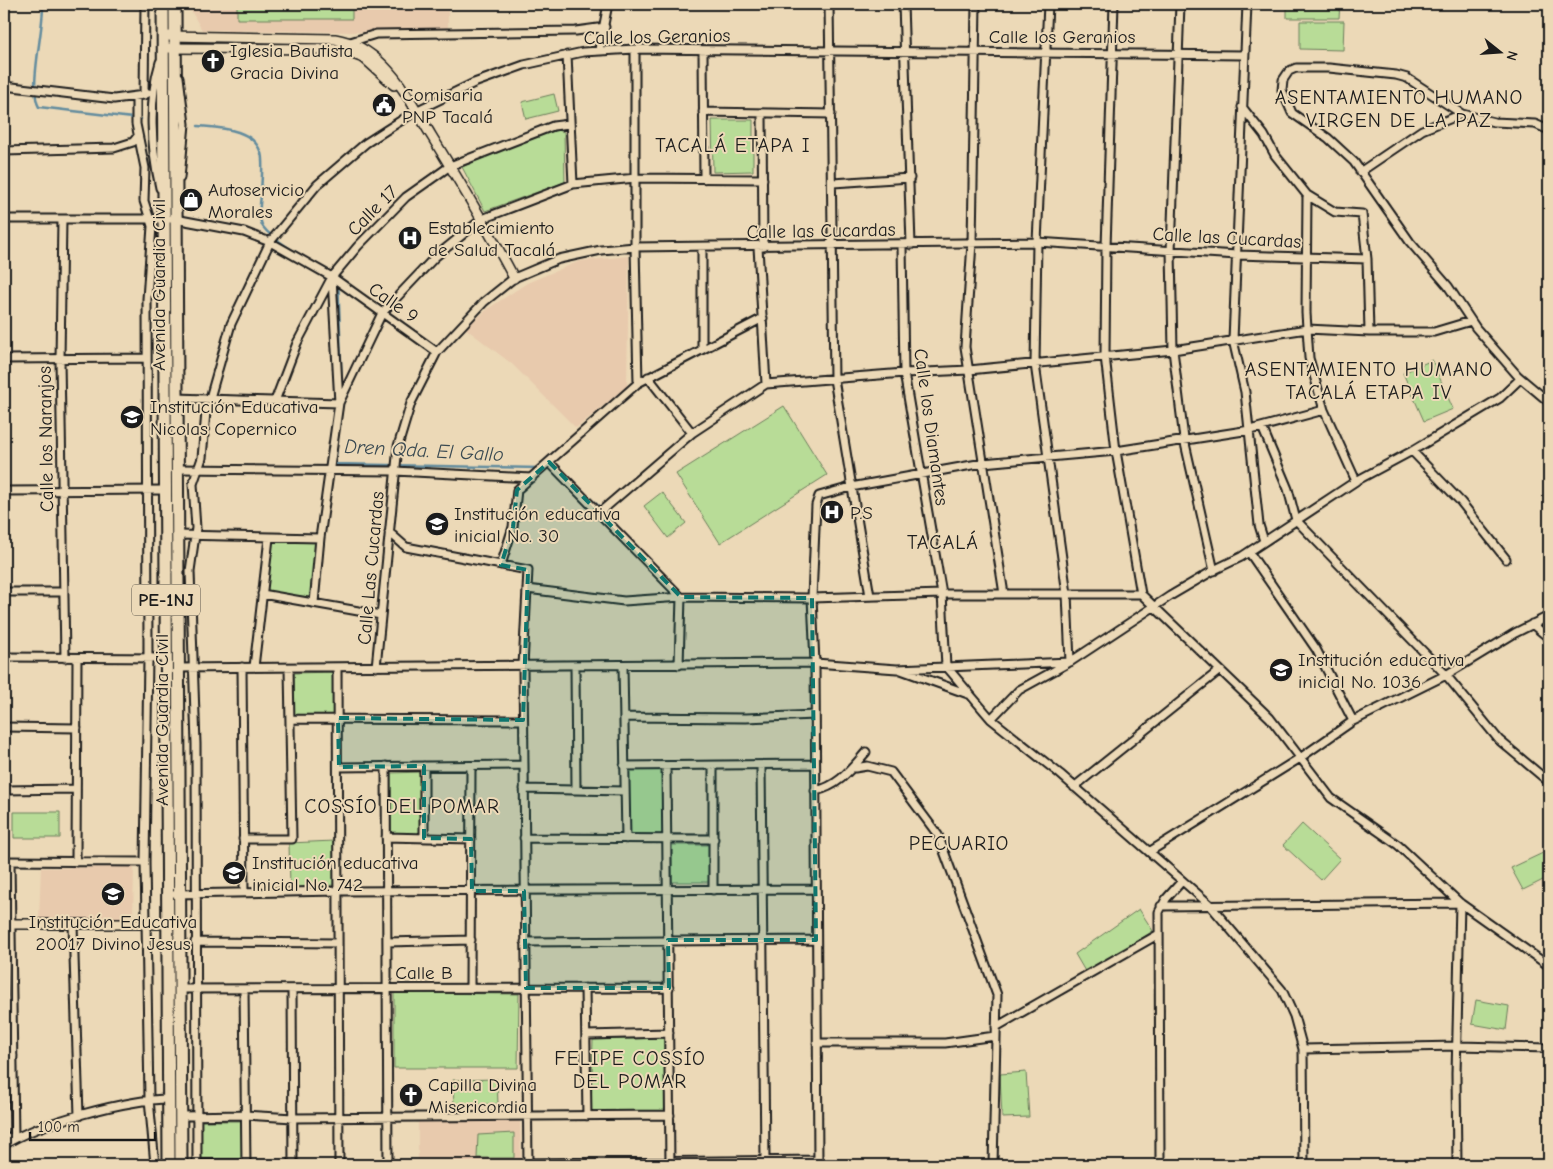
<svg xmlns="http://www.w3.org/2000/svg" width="1553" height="1169" viewBox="0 0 1553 1169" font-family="'Comic Neue',sans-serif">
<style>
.built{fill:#e8caad}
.green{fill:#b8dc97;stroke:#6a7c5a}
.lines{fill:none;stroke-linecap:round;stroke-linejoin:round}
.stream{stroke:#638c9e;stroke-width:2.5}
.minor-casing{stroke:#1c1c1c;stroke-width:11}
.tertiary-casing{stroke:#1c1c1c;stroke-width:12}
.trunk-casing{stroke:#1c1c1c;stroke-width:15}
.minor{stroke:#ecd9b7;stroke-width:7}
.tertiary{stroke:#ecd9b7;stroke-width:9}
.trunk{stroke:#ecd9b7;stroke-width:11}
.marked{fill:#0f766e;fill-opacity:0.2;stroke:#0f766e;stroke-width:4;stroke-dasharray:10 6;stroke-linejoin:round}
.labels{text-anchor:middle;stroke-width:4;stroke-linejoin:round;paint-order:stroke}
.shield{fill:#ecd9b7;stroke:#5a554a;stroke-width:1}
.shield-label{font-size:18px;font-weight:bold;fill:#1c1c1c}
.street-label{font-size:19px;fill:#1c1c1c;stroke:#ecd9b7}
.poi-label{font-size:19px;fill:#1c1c1c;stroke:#ecd9b7;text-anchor:start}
.neighbourhood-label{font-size:20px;letter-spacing:1px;fill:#1c1c1c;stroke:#ecd9b7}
.water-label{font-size:20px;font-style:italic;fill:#3a4a52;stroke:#ecd9b7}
</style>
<rect width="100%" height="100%" fill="#ecd9b7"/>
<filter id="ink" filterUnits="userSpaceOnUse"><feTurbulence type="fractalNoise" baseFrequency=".02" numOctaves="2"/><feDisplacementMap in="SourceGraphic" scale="10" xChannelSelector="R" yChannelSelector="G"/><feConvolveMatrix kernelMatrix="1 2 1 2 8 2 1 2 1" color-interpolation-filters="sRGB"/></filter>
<g filter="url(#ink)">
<path class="built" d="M190,4H448V29L359,32L202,30L190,9Z
M629,256L627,387L576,428L512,364L465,328L489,308L527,283L580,261Z
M134,867L133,921L39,919L41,868Z
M520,1120L521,1165H418V1122Z"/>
<path class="green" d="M237,4H352V19H237Z
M1287,4H1340L1339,18H1287Z
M1300,21H1344L1343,50L1300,49Z
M554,94L558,111L526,119L522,102Z
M712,120H753V171L713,172Z
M558,130L564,132L565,182L485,211L462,167L522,141Z
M1432,360L1453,409L1424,421L1403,373Z
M784,406L827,475L720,543L676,474Z
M662,492L686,523L668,538L644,506Z
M272,540L317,542L312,597L266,593Z
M333,672L334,716H293L294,673Z
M629,768H664V835H629Z
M422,772V836H391V773Z
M14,812H60V838H14Z
M1302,824L1340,859L1321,880L1283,845Z
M334,841V885L290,888L289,843Z
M672,845H710V882H672Z
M1545,852L1549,862V877L1523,890L1511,868Z
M1139,909L1153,931L1086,973L1075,954Z
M394,993L519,994L518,1068H394Z
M1476,1000L1509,1006L1506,1030L1472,1024Z
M666,1038L665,1113H591L593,1040Z
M1026,1072L1029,1117L1002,1118L1000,1074Z
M497,1079L498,1104L454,1105L453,1080Z
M199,1121H241L242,1161L201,1160Z
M514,1133V1158H477L478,1135Z"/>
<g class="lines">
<path class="stream" d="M43,4C44,28 28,89 39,107L141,119
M198,126C219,128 253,128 261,153C264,162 261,185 261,195C260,205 258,216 262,225C268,239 323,268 338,276L342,390
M342,401L335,464L539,468
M563,474L614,520"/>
<g class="minor-casing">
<path id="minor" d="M145,4L144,95L148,93
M829,4L834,379L870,596
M903,4L911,245
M976,4L972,243L965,347L1004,594
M1114,4L1106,247L1105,356L1116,451L1141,594L1270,718L1331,798L1398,845L1460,903L1549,966
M1180,4L1171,251L1173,350L1184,439L1214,571
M1247,4L1233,340L1245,392L1259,525L1264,541
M347,43L376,34L576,31L605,27
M635,49V247L638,383
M599,50L608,4
M703,52L704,179
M567,55L573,184
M179,77L185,124L180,178
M4,86L114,99L144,95
M136,97V124L145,168L144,201L152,226L147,299L148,658L145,862L149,1099L155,1165
M1242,107L1264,135L1275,155L1307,195L1335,212L1362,214L1367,259L1369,332
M703,112L831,114
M762,113L763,247
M1549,130L1535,124L1494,122L1462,114L1407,78L1396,75L1329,68H1296L1289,71L1283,80L1282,90L1292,113L1328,138L1354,162L1410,242L1448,286L1476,328L1518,376L1549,402
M4,151L114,148L133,142L138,136
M1360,172L1422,130L1462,114
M833,183L910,178
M160,188C151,148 148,101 160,62
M1307,195L1306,313L1309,358L1324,410L1356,481
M4,219H175L244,232L270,242L332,277L437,352
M62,219L60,360L65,658
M902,245L904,373L942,594L946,666L991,719L1060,774L1209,904L1282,990L1294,1016L1303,1049L1304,1165
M758,247L766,384
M702,348V247
M4,359L146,358
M648,377L692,433
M176,398L339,403
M275,401L297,343L332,277L358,246L406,197L450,166L553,126L569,124
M339,403L382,313L435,257L482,219L573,184L636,178L763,179
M1262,427L1288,489L1296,520L1446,675L1499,740L1549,782
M1412,451L1461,502L1506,559
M549,462L681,597L679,665
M178,469L395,471L532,478
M4,491L166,490
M599,513L692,433L766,384L904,373L969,370L1173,350L1307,329L1369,332H1434L1471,321
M389,532L406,547L528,570L523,666L528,1165
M177,535L320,538
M1249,552L1316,649L1353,721
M501,565L513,527L517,490L638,383L763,318
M527,589L624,601L681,597L812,598L942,594H1141
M4,592H64
M262,594L381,615
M314,603L320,538L339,403L332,278
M1532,624L1549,638
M4,657L167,658
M623,665L626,839
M575,666L576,790
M242,667L244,893
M254,667L269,538
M376,667L398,446L411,403L437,352L484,302L514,278L559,259L601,250L635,247L1037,242L1237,255L1367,259
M178,668L815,663L897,669L1070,662L1067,594L1035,364L1037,242L1048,4
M337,668L339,1165
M901,670L968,694
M624,717L746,718L815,715
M290,719L523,720
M991,719L1019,690L1070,662L1170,596L1216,569L1241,557L1356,481L1412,451L1500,398L1520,379
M4,727L77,728
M386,766L388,1165
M424,766V838
M624,766L815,764
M666,766L670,1165
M713,766V890
M761,766L765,1160
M339,767L523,765
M855,768L867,766L891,772L938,835L997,995L993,1165
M1074,787L1220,670
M524,789L625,791
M4,790L76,789
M815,791C839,786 851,769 866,752
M386,837L471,839
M524,838L714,839
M243,839H292L289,668
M1149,852L1300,758L1353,721L1446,675L1515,633L1549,616
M4,861L145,862
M76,862L77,658
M176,894L338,891L816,889
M1161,906L1460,903L1456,1074L1457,1165
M73,924L79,1116
M195,942L338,943
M387,942L471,940
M525,942L816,940
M470,988L471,766
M585,988L587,1116
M180,989L669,988
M244,989L246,1165
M292,989L293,1165
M996,1027L1159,934
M586,1035L669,1033
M817,1043H945L995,1036
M1303,1049L1458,1046L1549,1048
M4,1056H13
M181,1116L245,1115L293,1118L670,1115
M4,1137L14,1138L10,862
M4,1145C37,1123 129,1099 169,1099
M528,1163L818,1160
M197,1164H246
M197,1165L196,744L190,571L196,528L193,484L202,458L206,412L231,324L270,242L317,185L366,143L416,111L474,83L524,65L583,52L635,49L1244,55
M818,1165L815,663L812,598L816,505L819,496L851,487L983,463L1116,451L1250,430L1324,410
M1160,1165L1159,912L1166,899L1182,881"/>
</g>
<g class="tertiary-casing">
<path id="tertiary" d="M169,36L335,39C354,42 370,52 384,66C403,85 417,112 431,135C460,182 488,229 514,278
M164,48L339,49L364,58L394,85
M4,924H168"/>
</g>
<g class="trunk-casing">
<path id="trunk" d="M163,4L169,1165
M175,4L181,1165"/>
</g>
<use href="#minor" class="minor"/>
<use href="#tertiary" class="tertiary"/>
<use href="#trunk" class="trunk"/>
</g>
</g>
<path class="marked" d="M549,462L681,597L812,598L816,940H668L669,988H526L524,891H472L471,839L424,838V766L339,767L338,718L523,720L528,570L501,565L513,527L517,490Z"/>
<defs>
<g id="church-disc" transform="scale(1.25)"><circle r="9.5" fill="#1c1c1c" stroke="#ecd9b7"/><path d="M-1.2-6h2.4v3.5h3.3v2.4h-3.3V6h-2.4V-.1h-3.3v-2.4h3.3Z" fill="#fff"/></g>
<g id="civic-disc" transform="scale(1.25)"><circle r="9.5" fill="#1c1c1c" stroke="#ecd9b7"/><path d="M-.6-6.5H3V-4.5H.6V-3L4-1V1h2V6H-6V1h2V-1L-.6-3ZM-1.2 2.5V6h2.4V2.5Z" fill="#fff"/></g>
<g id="shop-disc" transform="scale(1.25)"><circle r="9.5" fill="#1c1c1c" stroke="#ecd9b7"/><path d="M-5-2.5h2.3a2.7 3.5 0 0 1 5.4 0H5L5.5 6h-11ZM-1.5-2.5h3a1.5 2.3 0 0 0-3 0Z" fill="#fff"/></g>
<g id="hospital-disc" transform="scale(1.25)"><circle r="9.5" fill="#1c1c1c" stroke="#ecd9b7"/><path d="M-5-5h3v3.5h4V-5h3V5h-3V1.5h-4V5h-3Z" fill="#fff"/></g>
<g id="school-disc" transform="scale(1.25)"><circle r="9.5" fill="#1c1c1c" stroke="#ecd9b7"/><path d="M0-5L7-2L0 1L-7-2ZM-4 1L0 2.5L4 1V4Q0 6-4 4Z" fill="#fff"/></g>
</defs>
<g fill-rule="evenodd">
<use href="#church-disc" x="213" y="61"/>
<use href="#civic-disc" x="384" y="105"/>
<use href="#shop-disc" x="191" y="200"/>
<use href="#hospital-disc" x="410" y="238"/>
<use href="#school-disc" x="132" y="417"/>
<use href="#hospital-disc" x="832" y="512"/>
<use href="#school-disc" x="437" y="524"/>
<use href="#school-disc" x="1281" y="670"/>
<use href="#school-disc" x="234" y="873"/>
<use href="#school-disc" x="113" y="894"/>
<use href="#church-disc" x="411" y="1095"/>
</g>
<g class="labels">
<rect class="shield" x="132" y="584.5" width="68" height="31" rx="4"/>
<g class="shield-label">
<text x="166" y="606">PE-1NJ</text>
</g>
<g class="street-label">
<text transform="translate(657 36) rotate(-1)" y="7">Calle los Geranios</text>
<text x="1062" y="43">Calle los Geranios</text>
<text transform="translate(372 210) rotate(-45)" y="7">Calle 17</text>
<text transform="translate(821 230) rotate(-1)" y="7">Calle las Cucardas</text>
<text transform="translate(1227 237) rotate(3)" y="7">Calle las Cucardas</text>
<text transform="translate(158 285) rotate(-90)" y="7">Avenida Guardia Civil</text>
<text transform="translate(394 302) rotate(35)" y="7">Calle 9</text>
<text transform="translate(932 427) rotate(82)" y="7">Calle los Diamantes</text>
<text transform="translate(45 439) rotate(-91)" y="7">Calle los Naranjos</text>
<text transform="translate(370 568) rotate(-85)" y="7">Calle Las Cucardas</text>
<text transform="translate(161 720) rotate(-90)" y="7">Avenida Guardia Civil</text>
<text x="424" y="979">Calle B</text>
</g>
<g class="poi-label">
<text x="230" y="57">Iglesia Bautista<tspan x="230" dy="22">Gracia Divina</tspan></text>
<text x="402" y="101">Comisaria<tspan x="402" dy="22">PNP Tacalá</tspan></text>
<text x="208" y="196">Autoservicio<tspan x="208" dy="22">Morales</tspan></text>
<text x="428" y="234">Establecimiento<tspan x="428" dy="22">de Salud Tacalá</tspan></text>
<text x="150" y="413">Institución Educativa<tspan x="150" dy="22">Nicolas Copernico</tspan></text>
<text x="850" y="519">P.S</text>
<text x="454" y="520">Institución educativa<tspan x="454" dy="22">inicial No. 30</tspan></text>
<text x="1298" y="666">Institución educativa<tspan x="1298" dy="22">inicial No. 1036</tspan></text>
<text x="252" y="869">Institución educativa<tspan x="252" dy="22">inicial No. 742</tspan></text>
<text x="113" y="928" text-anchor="middle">Institución Educativa<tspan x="113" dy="22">20017 Divino Jesus</tspan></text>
<text x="428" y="1091">Capilla Divina<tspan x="428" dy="22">Misericordia</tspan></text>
</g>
<g class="neighbourhood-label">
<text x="1399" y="104">ASENTAMIENTO HUMANO<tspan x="1399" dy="23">VIRGEN DE LA PAZ</tspan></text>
<text x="733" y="152">TACALÁ ETAPA I</text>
<text x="1369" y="376">ASENTAMIENTO HUMANO<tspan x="1369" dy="23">TACALÁ ETAPA IV</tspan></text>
<text x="943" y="549">TACALÁ</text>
<text x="402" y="813">COSSÍO DEL POMAR</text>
<text x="959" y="850">PECUARIO</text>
<text x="630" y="1065">FELIPE COSSÍO<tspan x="630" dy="23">DEL POMAR</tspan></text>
</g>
<g class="water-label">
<text transform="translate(424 450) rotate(3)" y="7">Dren Qda. El Gallo</text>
</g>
</g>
<rect width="1553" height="1169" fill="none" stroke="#ecd9b7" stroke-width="20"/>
<rect x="10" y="10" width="1533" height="1149" fill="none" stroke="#1c1c1c" stroke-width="2" filter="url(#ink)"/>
<g transform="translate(1500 52) rotate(107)" stroke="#ecd9b7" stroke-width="4" paint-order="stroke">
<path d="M0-4L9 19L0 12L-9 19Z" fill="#1c1c1c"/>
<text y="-8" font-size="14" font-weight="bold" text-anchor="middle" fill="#1c1c1c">N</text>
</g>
<path d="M30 1132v8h125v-8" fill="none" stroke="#1c1c1c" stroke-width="2.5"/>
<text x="38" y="1132" font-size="15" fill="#1c1c1c" stroke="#ecd9b7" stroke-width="4" paint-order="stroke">100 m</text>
</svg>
